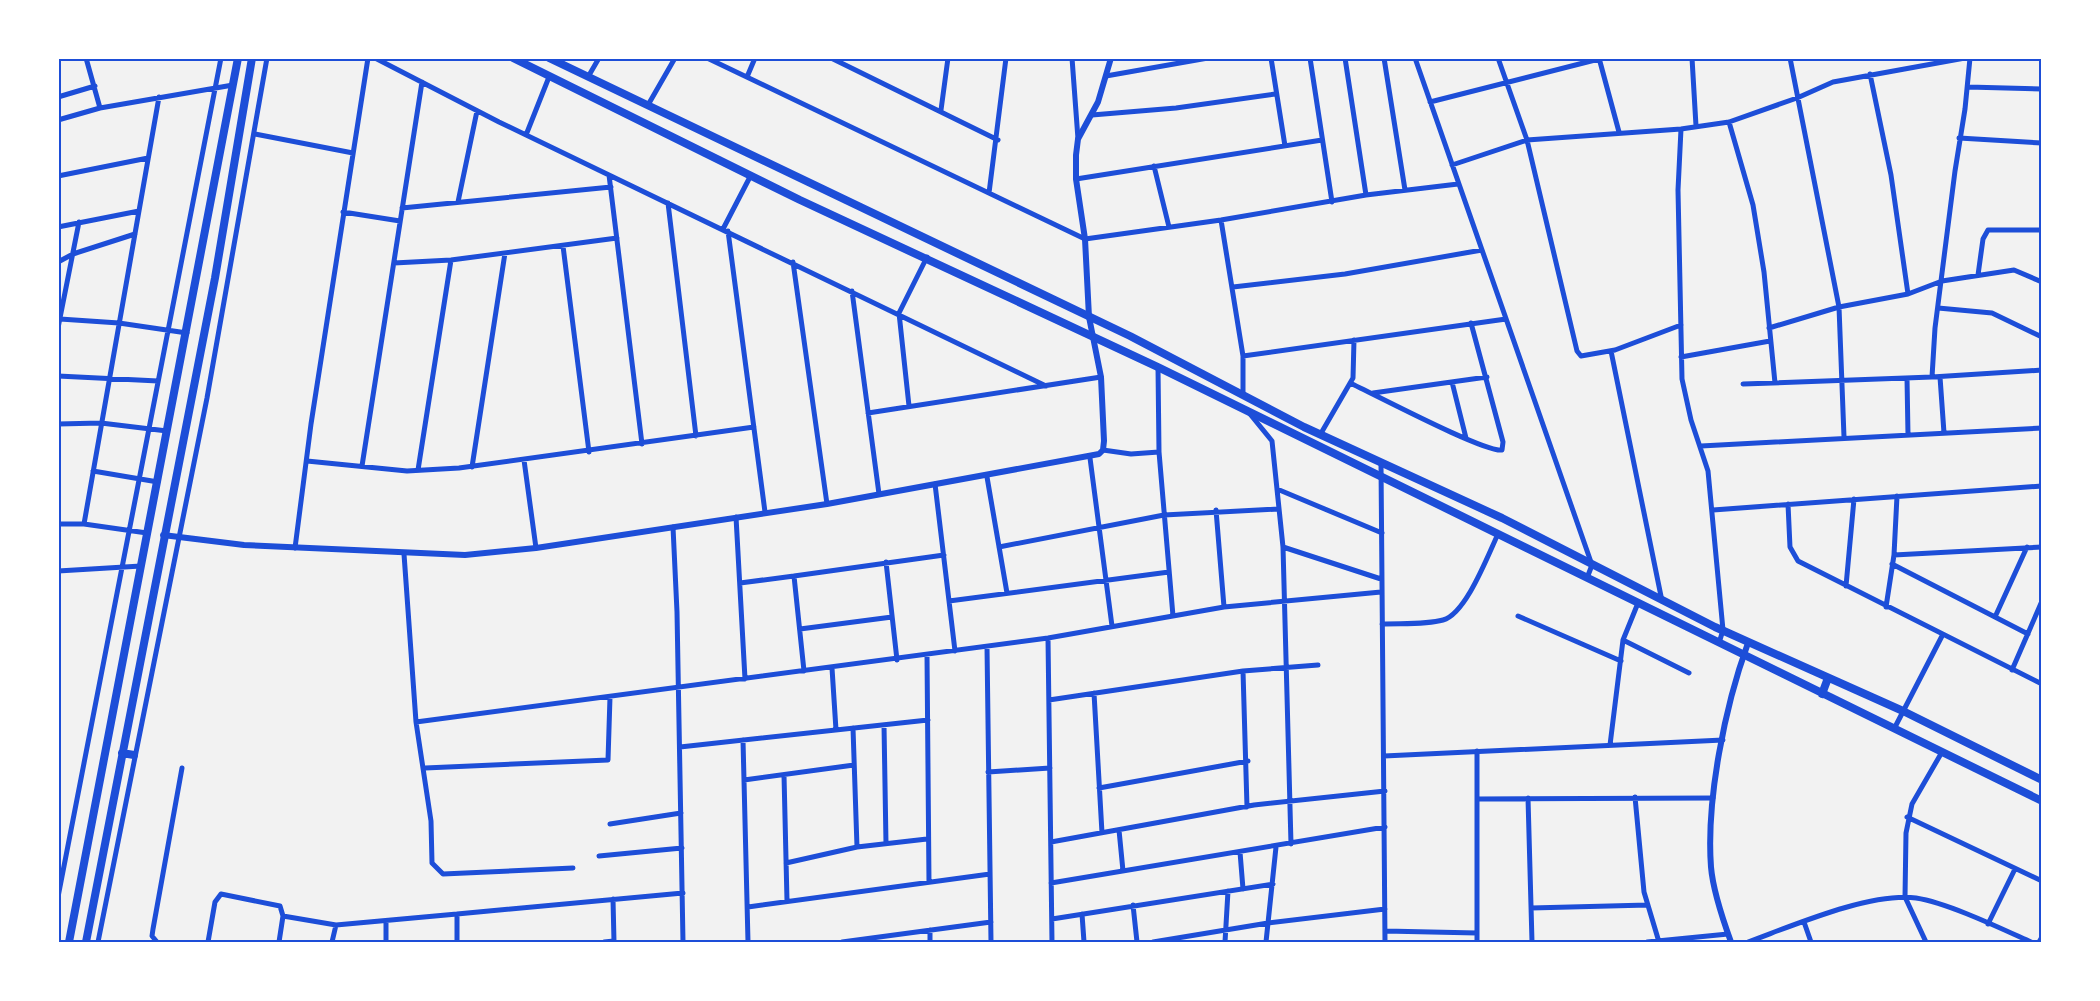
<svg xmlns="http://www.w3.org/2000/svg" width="2100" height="1001" viewBox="0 0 2100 1001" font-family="Cabin,sans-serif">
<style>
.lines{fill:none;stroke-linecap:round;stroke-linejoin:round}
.minor{stroke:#1d4ed8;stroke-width:5}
.tertiary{stroke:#1d4ed8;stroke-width:6}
.primary{stroke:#1d4ed8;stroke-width:8}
.neatline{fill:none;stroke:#1d4ed8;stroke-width:2}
</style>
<rect width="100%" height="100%" fill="#f2f2f2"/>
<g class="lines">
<path class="minor" d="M86,58L100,108L233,85
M375,58L499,122L1046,386
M707,58L1085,239L1221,220L1366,195L1458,184
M831,58L998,140
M1072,58L1078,139
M1271,58L1285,146
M1310,58L1332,202
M1345,58L1366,195
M1384,58L1405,190
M1415,58L1592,565L1587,578
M1498,58L1527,140L1577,351L1581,356L1615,350L1681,325
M1599,58L1619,132
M1692,58L1696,126
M1790,58L1839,307L1844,437
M1870,74L1891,175L1908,294
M1106,76L1208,58
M588,77L599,58
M747,77L755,58
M1968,87L2042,89
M58,97L95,86
M1430,102L1599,59
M648,105L675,58
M941,110L948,58
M1092,115L1176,108L1275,94
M58,120L100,108
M1729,122L1753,205L1764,272L1775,383
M1681,129L1678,190L1682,379L1691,420L1708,471L1723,630L1719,643
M255,134L353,153
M526,135L549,77
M1959,138L2042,143
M1452,165L1527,140L1681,129L1729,122L1797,98L1833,82L1965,58
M1154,166L1169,227
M609,175L642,444
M58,176L148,158
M1076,179L1322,140
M989,193L1006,58
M458,202L477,111
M668,203L696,436
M402,208L611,187
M343,212L400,221
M1221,220L1243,356V395
M58,227L139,211
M723,229L751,175
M728,231L765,512
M563,246L589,452
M58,262L73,254L135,234
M793,262L827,504
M394,263L451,260L617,238
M1978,275L1983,239L1988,230H2042
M1233,287L1345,274L1482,250
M852,291L879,494
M1938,308L1992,313L2042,337
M60,319L119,323L187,333
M58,328L79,222
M1769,328L1839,307L1908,294L1942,281L2014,270L2042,282
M1611,351L1662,601
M1243,356L1506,319
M1681,357L1770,341
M1158,367L1159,452L1173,616
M58,376L158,381
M1932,377L1935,328L1955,171L1965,109L1970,58
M1940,377L1944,433
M1907,378L1908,435
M1452,382L1466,438
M1350,383C1374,394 1485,453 1502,450L1503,442L1471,323
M1743,384L1932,377L2042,370
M1373,393L1487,377
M909,406L899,313L927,257
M868,413L1101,377
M1250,414L1272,441L1283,547L1291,844
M58,424L101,423L167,431
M1320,435L1353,378L1354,340
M1701,446L2042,428
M1103,450L1131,454L1159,452
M1090,458L1112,626
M524,460L536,548
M307,461L407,471L459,468L754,427
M1381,464L1385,942
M362,466L422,82
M472,467L505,253
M418,470L451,260
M93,471L158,482
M987,477L1007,593
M935,484L955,651
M1277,489L1382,533
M1788,504L1790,547L1798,561L2042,684
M1216,510L1224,607
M1713,510L2042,486
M736,517L745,679
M58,524H84L147,533
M84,524L159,97
M673,527L677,612L683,942
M999,547L1164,515L1279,509
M1283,547L1381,579
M295,548L311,424L368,58
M404,554L416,722L431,821L432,863L443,874L573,868
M1894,555L2042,547
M886,562L897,660
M1892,564L1995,617L2027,547
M58,571L141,566
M740,583L794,576
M1846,586L1854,499
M949,601L1169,572
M1886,607L1894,555L1897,496
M1518,616L1621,661
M1995,617L2028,634
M1382,624C1401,623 1425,625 1443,620C1466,614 1488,555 1498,534
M800,629L892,617
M1048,638L1052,942
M1623,640L1689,673
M987,647L991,942
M927,655L929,882
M832,668L836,730
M2012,670L2042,601
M804,671L794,576L944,555
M1243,671L1247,807
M1094,693L1102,833
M1049,700L1243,671L1318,665
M416,722L1048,638L1224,607L1381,592
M884,725L886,844
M853,728L857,847
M1894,729L1942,636
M743,740L748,942
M1610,745L1623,640L1638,603
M680,747L928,720
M1477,751V942
M1384,756L1723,740
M425,768L608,760L610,697
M988,772L1050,768
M784,775L787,901
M744,780L854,765
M1099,788L1248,761
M1635,797L1644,892L1659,942
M1528,798L1532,942
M1477,799L1713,798
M1907,817L2042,881
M610,824L681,813
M1119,830L1123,871
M1051,842L1254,805L1385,791
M1240,852L1243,889
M599,856L682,848
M786,863L857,847L927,839
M1051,883L1385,827
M58,897L221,58
M613,899L614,942
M1133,905L1137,942
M748,907L990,874
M1531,908L1648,905
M1082,914L1084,942
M283,916L336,925L457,914
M1052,919L1273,884
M386,921V942
M1804,922L1811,942
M1988,924L2015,869
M930,930V942
M1385,931L1477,933
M98,942L207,398L267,58
M157,942L152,936L153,929L182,768
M208,942L215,902L221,894L280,906L283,916L279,942
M332,942L336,925
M457,942V914L683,893
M604,942L614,941
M842,942L991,922
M1153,942L1268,923L1385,909
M1225,942L1228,891
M1266,942L1276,847
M1647,942L1728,934
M1748,942C1792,926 1870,892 1916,898C1948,903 2000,928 2031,942
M1926,942L1905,897L1906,833L1912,804L1942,752
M2039,942L2042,937"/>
<path class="tertiary" d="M163,535L244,545L465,555L536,548L827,504L1099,454L1103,450L1104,441L1101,377L1089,317L1085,239L1076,179V155L1078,139L1098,102L1111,58
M1731,942C1723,920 1713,891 1711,867C1706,800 1725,706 1748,643"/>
<path class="primary" d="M513,58L800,200L1158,367L2042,801
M549,58L1130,336L1304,427L1502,518L1715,627L1903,711L2042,780
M1822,694L1828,678
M122,753L134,755
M69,942L238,58
M86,942L215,278L252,58"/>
</g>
<rect width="2100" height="1001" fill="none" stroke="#ffffff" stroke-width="120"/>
<rect x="60" y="60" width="1980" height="881" class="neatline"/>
</svg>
